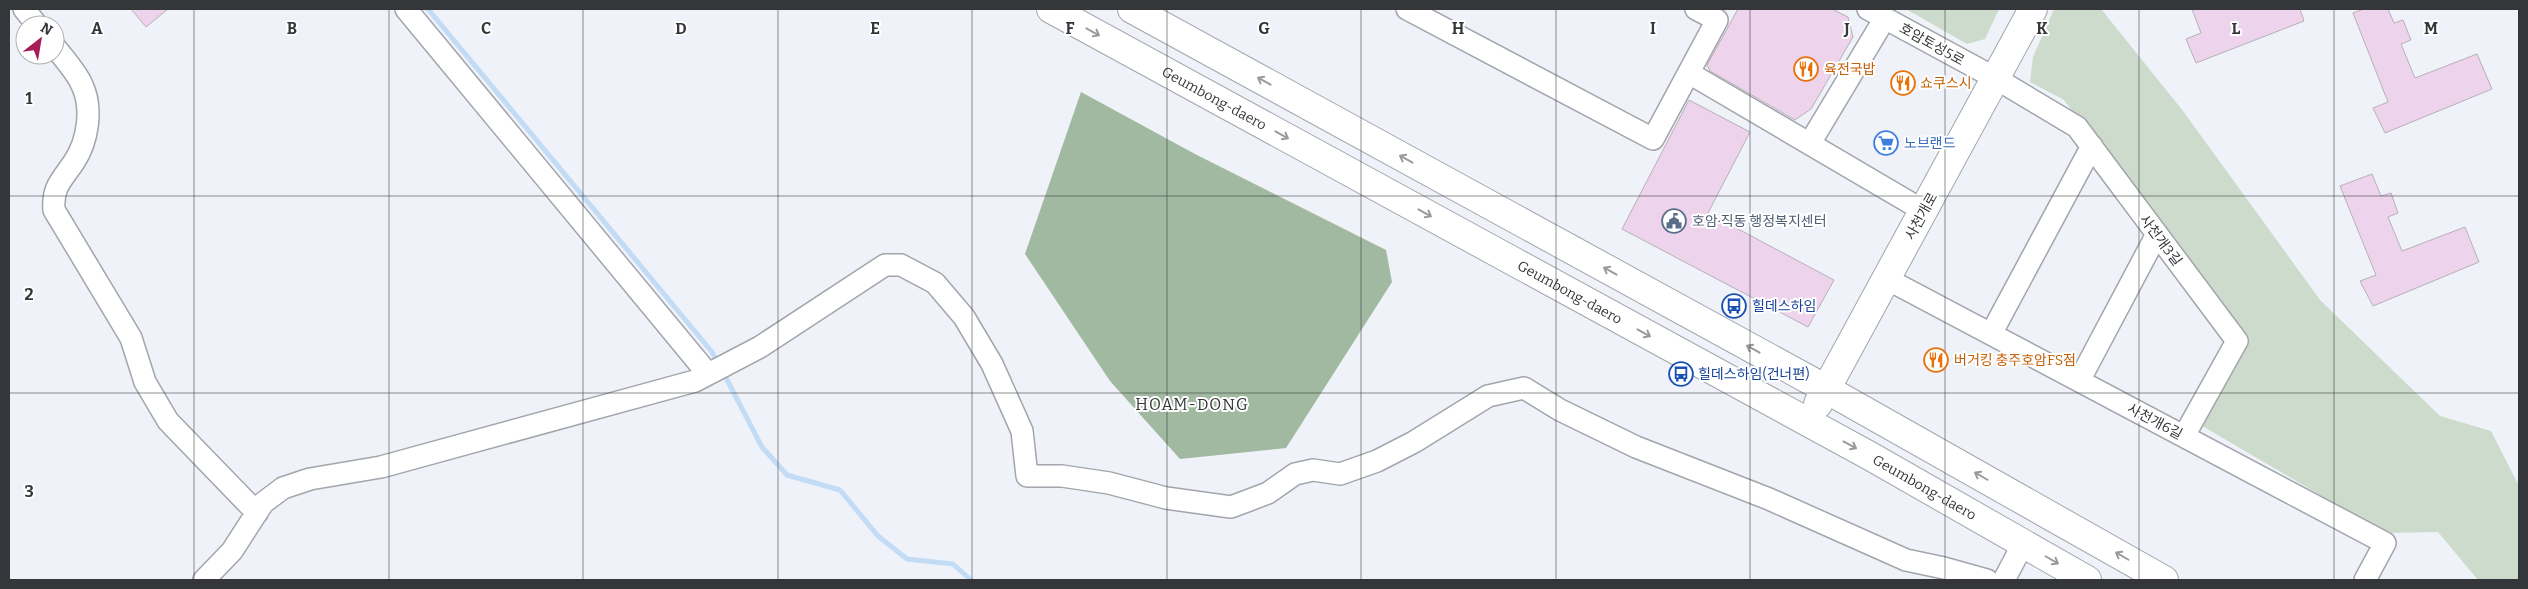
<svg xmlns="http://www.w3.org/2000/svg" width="2528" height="589" viewBox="0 0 2528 589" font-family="Bitter,'Noto Sans KR',serif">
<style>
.green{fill:#ccdbcb}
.forest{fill:#a0b9a0}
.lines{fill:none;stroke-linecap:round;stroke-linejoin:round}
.stream{stroke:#c2dcf5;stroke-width:5}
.building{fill:#edd3ec;stroke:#b6b1b6}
.street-casing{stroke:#a3a5ac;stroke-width:24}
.secondary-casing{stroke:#a3a5ac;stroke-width:30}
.street{stroke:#fff;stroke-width:21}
.secondary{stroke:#fff;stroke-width:28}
.oneway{stroke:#9a9a9c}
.grid{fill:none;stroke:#353639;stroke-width:1;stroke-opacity:0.55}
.labels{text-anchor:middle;stroke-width:4;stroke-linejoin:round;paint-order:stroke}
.street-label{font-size:14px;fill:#353639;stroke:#fff}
.food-label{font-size:14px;fill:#c56008;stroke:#fff;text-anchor:start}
.shop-label{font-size:14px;fill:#366cbe;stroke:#fff;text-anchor:start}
.service-label{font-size:14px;fill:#4e5e75;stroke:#fff;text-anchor:start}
.transit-label{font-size:14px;fill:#164399;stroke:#fff;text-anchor:start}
.quarter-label{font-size:16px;letter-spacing:1px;fill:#353639;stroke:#fff}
.grid-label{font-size:16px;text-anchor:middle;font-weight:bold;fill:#353639;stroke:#fff;stroke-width:4;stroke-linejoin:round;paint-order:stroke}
</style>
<rect width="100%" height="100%" fill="#eff2f9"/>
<path class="green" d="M1906,9H1999L1985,39L1967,44Z
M2054,9H2101L2183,111L2320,300L2440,416L2491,431L2519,486V580H2478L2438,532L2385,533L2204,427L2202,424L2242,341L2064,100L2030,82L2033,57Z"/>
<path class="forest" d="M1081,92L1195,154L1386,250L1392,282L1286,448L1180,459L1110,381L1025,254Z"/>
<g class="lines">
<path class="stream" d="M428,9L712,352L719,365
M723,372L762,447L787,475L840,490L878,536L907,559L953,564L971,580"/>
</g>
<path class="building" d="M131,9H168L146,27Z
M1738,9H1832L1848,17L1853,37L1811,109L1795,120L1710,71L1707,65Z
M2192,9H2300L2304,21L2196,63L2186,39L2201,33Z
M2364,9H2388L2394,23L2403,20L2411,40L2401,44L2415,78L2477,54L2492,89L2385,133L2373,108L2388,102L2353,13Z
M1689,100L1750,132L1708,213L1834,280L1808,327L1622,229Z
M2372,174L2381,196L2391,193L2398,213L2388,217L2402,251L2465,227L2479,262L2373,306L2360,281L2376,275L2340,186Z"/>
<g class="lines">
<g class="street-casing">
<path id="street" d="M24,9L37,25
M406,9L708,374
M1407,9L1653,139L1717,20L1696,9
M1868,9L1995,78L2077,127L2237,341L2184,436
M55,47C64,59 76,71 82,85C93,108 88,141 74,162C62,180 52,187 54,210L131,338L145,382L168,421L257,513
M1689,73L1924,211
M1810,143L1885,18
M1887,279L2385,543L2365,580
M1991,334L2092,146
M2079,381L2157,234
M204,580L232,551L263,503L283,488L310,479L381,467L695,381L760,347L885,265H901L935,283L964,317L992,364L1022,431L1027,476H1062L1109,483L1166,498L1231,507L1268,493L1295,474L1313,470L1340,474L1377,461L1414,442L1488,396L1524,388L1560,410L1636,447L1769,499L1906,560L1944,568L1987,580
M2004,580L2023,544"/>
</g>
<g class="secondary-casing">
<g id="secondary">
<path id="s1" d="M1051,9L1870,456L2087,580"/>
<path d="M1132,9L1826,389L2164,580"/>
<path d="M1818,404L2033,9"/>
</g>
</g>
<use href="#street" class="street"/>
<use href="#secondary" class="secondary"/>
</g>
<defs><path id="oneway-shaft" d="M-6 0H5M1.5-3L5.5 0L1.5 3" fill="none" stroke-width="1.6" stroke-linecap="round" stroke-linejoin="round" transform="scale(1.25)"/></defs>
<g class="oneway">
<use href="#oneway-shaft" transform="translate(1093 32) rotate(29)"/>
<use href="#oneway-shaft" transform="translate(1264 81) rotate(-151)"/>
<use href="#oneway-shaft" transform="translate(1282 135) rotate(29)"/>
<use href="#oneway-shaft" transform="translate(1406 159) rotate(-151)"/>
<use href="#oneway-shaft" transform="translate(1425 213) rotate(29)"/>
<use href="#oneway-shaft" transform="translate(1610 271) rotate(-151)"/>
<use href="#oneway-shaft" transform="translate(1644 333) rotate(29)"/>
<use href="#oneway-shaft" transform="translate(1753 349) rotate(-151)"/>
<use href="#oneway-shaft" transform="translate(1850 445) rotate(28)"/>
<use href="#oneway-shaft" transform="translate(1981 476) rotate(-150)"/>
<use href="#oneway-shaft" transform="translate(2122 556) rotate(-150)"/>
<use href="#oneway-shaft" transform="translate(2052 560) rotate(30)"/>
</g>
<path class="grid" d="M194,9V580M389,9V580M583,9V580M778,9V580M972,9V580M1167,9V580M1361,9V580M1556,9V580M1750,9V580M1945,9V580M2139,9V580M2334,9V580M9,196H2519M9,393H2519"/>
<defs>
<g id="restaurant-ring" transform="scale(1.25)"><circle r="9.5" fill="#fff" stroke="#e8710a" stroke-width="1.5"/><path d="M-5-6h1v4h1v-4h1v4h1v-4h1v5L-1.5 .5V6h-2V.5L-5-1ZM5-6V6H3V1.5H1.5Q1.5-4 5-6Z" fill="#e8710a"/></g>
<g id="supermarket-ring" transform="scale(1.25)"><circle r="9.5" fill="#fff" stroke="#3f7fe0" stroke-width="1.5"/><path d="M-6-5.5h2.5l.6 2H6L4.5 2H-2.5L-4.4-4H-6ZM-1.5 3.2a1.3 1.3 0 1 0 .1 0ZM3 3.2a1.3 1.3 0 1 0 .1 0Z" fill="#3f7fe0"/></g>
<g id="civic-ring" transform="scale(1.25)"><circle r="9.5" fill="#fff" stroke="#5c6f8a" stroke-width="1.5"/><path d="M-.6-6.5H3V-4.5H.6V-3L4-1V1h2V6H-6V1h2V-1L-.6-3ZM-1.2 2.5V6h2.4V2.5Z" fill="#5c6f8a"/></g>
<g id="bus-ring" transform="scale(1.25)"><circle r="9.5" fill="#fff" stroke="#1a4fb4" stroke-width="1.5"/><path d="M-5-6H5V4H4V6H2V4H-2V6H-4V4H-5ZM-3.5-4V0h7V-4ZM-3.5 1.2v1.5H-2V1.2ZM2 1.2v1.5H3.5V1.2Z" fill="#1a4fb4"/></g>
</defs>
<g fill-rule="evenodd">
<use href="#restaurant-ring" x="1806" y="69"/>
<use href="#restaurant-ring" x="1903" y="83"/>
<use href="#supermarket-ring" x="1886" y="143"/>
<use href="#civic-ring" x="1674" y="221"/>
<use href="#bus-ring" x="1734" y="306"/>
<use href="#restaurant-ring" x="1936" y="360"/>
<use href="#bus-ring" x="1681" y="374"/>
</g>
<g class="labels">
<g class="street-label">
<text transform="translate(1932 44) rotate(29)" y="5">호암토성5로</text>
<text dy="5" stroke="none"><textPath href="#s1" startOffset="186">Geumbong-daero</textPath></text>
<text transform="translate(1921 216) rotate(-61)" y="5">사천개로</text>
<text transform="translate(2161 240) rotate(53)" y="5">사천개3길</text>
<text dy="5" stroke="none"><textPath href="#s1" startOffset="591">Geumbong-daero</textPath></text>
<text transform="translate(2155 421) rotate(28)" y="5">사천개6길</text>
<text dy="5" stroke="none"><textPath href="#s1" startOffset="996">Geumbong-daero</textPath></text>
</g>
<g class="food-label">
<text x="1824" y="74">육전국밥</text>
<text x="1920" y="88">쇼쿠스시</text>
<text x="1954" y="365">버거킹 충주호암FS점</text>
</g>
<g class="shop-label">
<text x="1904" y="148">노브랜드</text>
</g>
<g class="service-label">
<text x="1692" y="226">호암·직동 행정복지센터</text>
</g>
<g class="transit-label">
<text x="1752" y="311">힐데스하임</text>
<text x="1698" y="379">힐데스하임(건너편)</text>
</g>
<g class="quarter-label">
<text x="1192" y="410">HOAM-DONG</text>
</g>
</g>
<g class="grid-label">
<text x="97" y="34">A</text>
<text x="292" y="34">B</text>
<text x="486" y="34">C</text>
<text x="681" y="34">D</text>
<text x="875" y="34">E</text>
<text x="1070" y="34">F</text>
<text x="1264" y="34">G</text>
<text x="1458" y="34">H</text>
<text x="1653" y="34">I</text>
<text x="1847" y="34">J</text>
<text x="2042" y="34">K</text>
<text x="2236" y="34">L</text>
<text x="2431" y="34">M</text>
<text x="29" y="104">1</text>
<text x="29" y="300">2</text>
<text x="29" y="497">3</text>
</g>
<rect width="2528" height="589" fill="none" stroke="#353639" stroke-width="20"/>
<g transform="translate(40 40) rotate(31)"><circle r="24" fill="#ffffff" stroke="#aeafb0"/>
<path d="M0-4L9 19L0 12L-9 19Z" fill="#a81a5a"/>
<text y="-8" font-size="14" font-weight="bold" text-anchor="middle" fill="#353639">N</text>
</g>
</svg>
